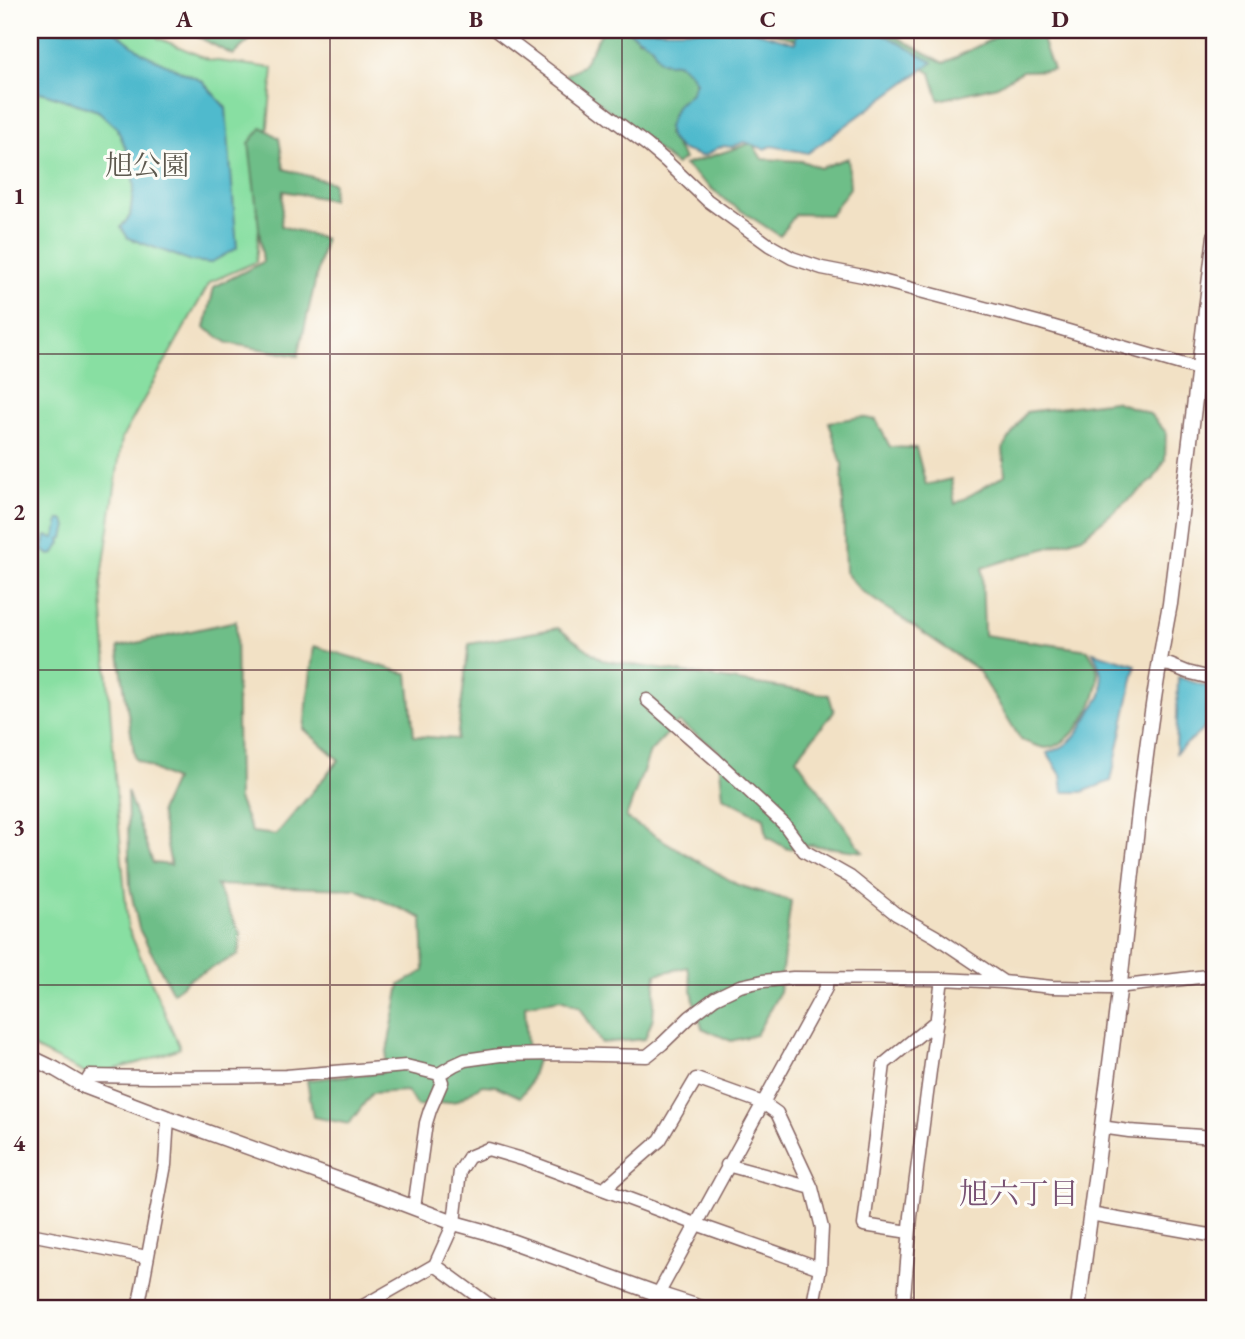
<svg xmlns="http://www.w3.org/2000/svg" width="1245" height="1339" viewBox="0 0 1245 1339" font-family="'EB Garamond','Noto Serif JP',serif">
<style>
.green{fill:#88dfa2;stroke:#697f66;stroke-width:2}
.forest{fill:#6ebe88;stroke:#5c6e5a;stroke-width:2}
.water{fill:#50bacd;stroke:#4d6c7c;stroke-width:2}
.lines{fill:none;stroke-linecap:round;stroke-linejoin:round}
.minor-casing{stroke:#856361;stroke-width:15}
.tertiary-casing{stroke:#856361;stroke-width:17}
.minor{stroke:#fff;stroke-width:12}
.tertiary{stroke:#fff;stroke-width:14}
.grid{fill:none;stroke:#4a1f2b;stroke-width:2;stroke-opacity:0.55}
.labels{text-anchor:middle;stroke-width:6;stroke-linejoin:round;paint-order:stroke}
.park-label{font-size:28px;fill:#5d594f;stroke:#fdfcf7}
.neighbourhood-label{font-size:30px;fill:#785273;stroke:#fdfcf7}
.neatline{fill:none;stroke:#4a1f2b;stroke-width:2.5}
.grid-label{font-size:23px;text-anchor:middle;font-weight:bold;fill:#4a1f2b}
</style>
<rect width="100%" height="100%" fill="#fdfcf7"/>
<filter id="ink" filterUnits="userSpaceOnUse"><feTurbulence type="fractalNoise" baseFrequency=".0143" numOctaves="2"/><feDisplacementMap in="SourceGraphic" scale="14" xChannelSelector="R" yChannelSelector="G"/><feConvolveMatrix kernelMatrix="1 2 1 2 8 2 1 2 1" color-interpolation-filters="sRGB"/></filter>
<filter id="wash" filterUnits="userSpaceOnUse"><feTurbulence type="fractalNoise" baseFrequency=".00686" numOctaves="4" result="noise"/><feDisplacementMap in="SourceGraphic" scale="28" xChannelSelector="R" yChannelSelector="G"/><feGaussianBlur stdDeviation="1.57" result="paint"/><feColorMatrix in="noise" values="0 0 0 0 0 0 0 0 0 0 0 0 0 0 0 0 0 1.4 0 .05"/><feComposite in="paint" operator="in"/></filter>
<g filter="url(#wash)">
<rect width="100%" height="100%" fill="#f2e1c5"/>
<path class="green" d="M30,30H154L158,38L210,60L273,68L256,262L210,282L122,438L101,584L117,804L128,928L180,1048L148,1060L90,1076L30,1046Z"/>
<path class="forest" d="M185,30H294L254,36L233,55Z
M603,30H640L637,39L674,44L695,68L693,101L668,134L684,159L676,165L565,75L582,66Z
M765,30H884L944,63L1010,30H1048L1042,39L1053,70L1022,71L997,86L939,100L931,73L861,33L801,41Z
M262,127L279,138L284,169L333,183L332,200L283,191L281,226L325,239L298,356L228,343L205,328L214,287L263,262L249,143Z
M752,143L762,159L802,161L820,168L848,158L850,188L830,215L796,214L780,236L725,200L684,165Z
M1114,401L1150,414L1166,432L1165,460L1153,480L1082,537L982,568L984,635L1088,650C1093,659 1098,665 1098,676C1100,700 1074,745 1047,748C1039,748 1028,742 1021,740L978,670L860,590L845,572L842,464L829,422L861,417L876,420L890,447L916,448L926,485L951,479L955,504L1005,475L1003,448L1026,412Z
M236,621L238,799L252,832L276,835L339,760L304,729L314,646L408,674L414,736L457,739L469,644L558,628L602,660L829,695L834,712L796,758L863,852L811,845L788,849L767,837L764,818L723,797L718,750L678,722L650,752L626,818L738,885L791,901L779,993L756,1035L731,1041L702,1028L694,1001L688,967L656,974L653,1018L645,1039L601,1043L580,1007L561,999L525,1005L527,1050L537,1060L529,1085L520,1097L496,1086L482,1085L457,1101L417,1106L407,1091L372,1093L349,1124L313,1117L307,1080L383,1072L400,985L424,971L422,918L356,889L216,885L241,935L238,955L189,979L173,993L139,929L130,887L127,791L153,863L171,865L160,811L174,780L135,759L118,647Z"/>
<path class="water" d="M41,30H113L144,54L202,81L226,108L237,248L210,263L191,261L128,238L121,227L130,216L134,185L129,156L117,128L98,111L44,93L30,91V35Z
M628,30H751L795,43L797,30H876L933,62L808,153L772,146L764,149L745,142L731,147L724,146L718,148L706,155L700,156L680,149L670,138L668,127L674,111L677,105L691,93L696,82C692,75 685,66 676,63C670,62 664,65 659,60C656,57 655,50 651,46C644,39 634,37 628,30Z
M59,520H63L67,526L64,538L60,539L61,543L54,554L49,555L43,550L46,536L55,538Z
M1093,652L1136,665L1111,781L1082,792H1063L1061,775L1047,753C1073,746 1080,731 1092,709C1095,705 1099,699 1101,695C1105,681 1099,664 1093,652Z
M1178,677L1215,689V710L1209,717L1204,729L1176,753Z"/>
</g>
<g filter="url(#ink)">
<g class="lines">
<g class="minor-casing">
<path id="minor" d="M495,30L647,145L666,161L707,200L769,245L792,258L822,268L863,276L1041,323L1215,374
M1159,664L1170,665L1187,672L1215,679
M647,700L716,760L784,824L804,851L850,877L896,914L935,936L1002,981
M84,1086L90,1076L151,1077L286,1076L406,1066L439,1074L454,1065L465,1060L500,1055L556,1054L647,1056L662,1044L690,1017L715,998L740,986L763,981L793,978L942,979L1003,982L1052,987L1109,988L1215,975
M1101,1127L1129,1131L1215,1137
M727,1165L812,1188
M604,1189L660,1140L696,1079L763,1103L777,1113L812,1188L822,1228L820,1268L812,1309
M414,1208L426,1123L430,1110L442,1082L439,1074
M1090,1214L1215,1236
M909,1232L864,1225L884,1064L936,1021
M30,1234L147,1257
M435,1265L495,1309
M138,1309L165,1165L168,1118
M358,1309L435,1265L454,1223L460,1171L469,1157L488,1149L522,1159L696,1224L820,1268
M650,1309L826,988V979
M903,1309L911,1216L942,979"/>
</g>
<g class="tertiary-casing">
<path id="tertiary" d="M30,1057L55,1069L84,1086L168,1118L375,1193L454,1223L483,1231L658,1294L705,1309
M1078,1309C1092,1201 1107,1092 1120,983C1134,856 1146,729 1170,604L1215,236"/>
</g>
<use href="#minor" class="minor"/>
<use href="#tertiary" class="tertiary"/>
</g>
</g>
<path class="grid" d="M330,30V1309M622,30V1309M914,30V1309M30,354H1215M30,670H1215M30,985H1215"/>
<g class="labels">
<g class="park-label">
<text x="147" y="175">旭公園</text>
</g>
<g class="neighbourhood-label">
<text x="1019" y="1204">旭六丁目</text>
</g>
</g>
<rect width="1245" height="1339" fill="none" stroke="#fdfcf7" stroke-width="77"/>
<rect x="38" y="38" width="1168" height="1262" class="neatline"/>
<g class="grid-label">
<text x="184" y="27">A</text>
<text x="476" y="27">B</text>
<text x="768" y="27">C</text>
<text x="1060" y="27">D</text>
<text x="19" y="204">1</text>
<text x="19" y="520">2</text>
<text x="19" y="835">3</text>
<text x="19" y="1151">4</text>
</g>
</svg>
